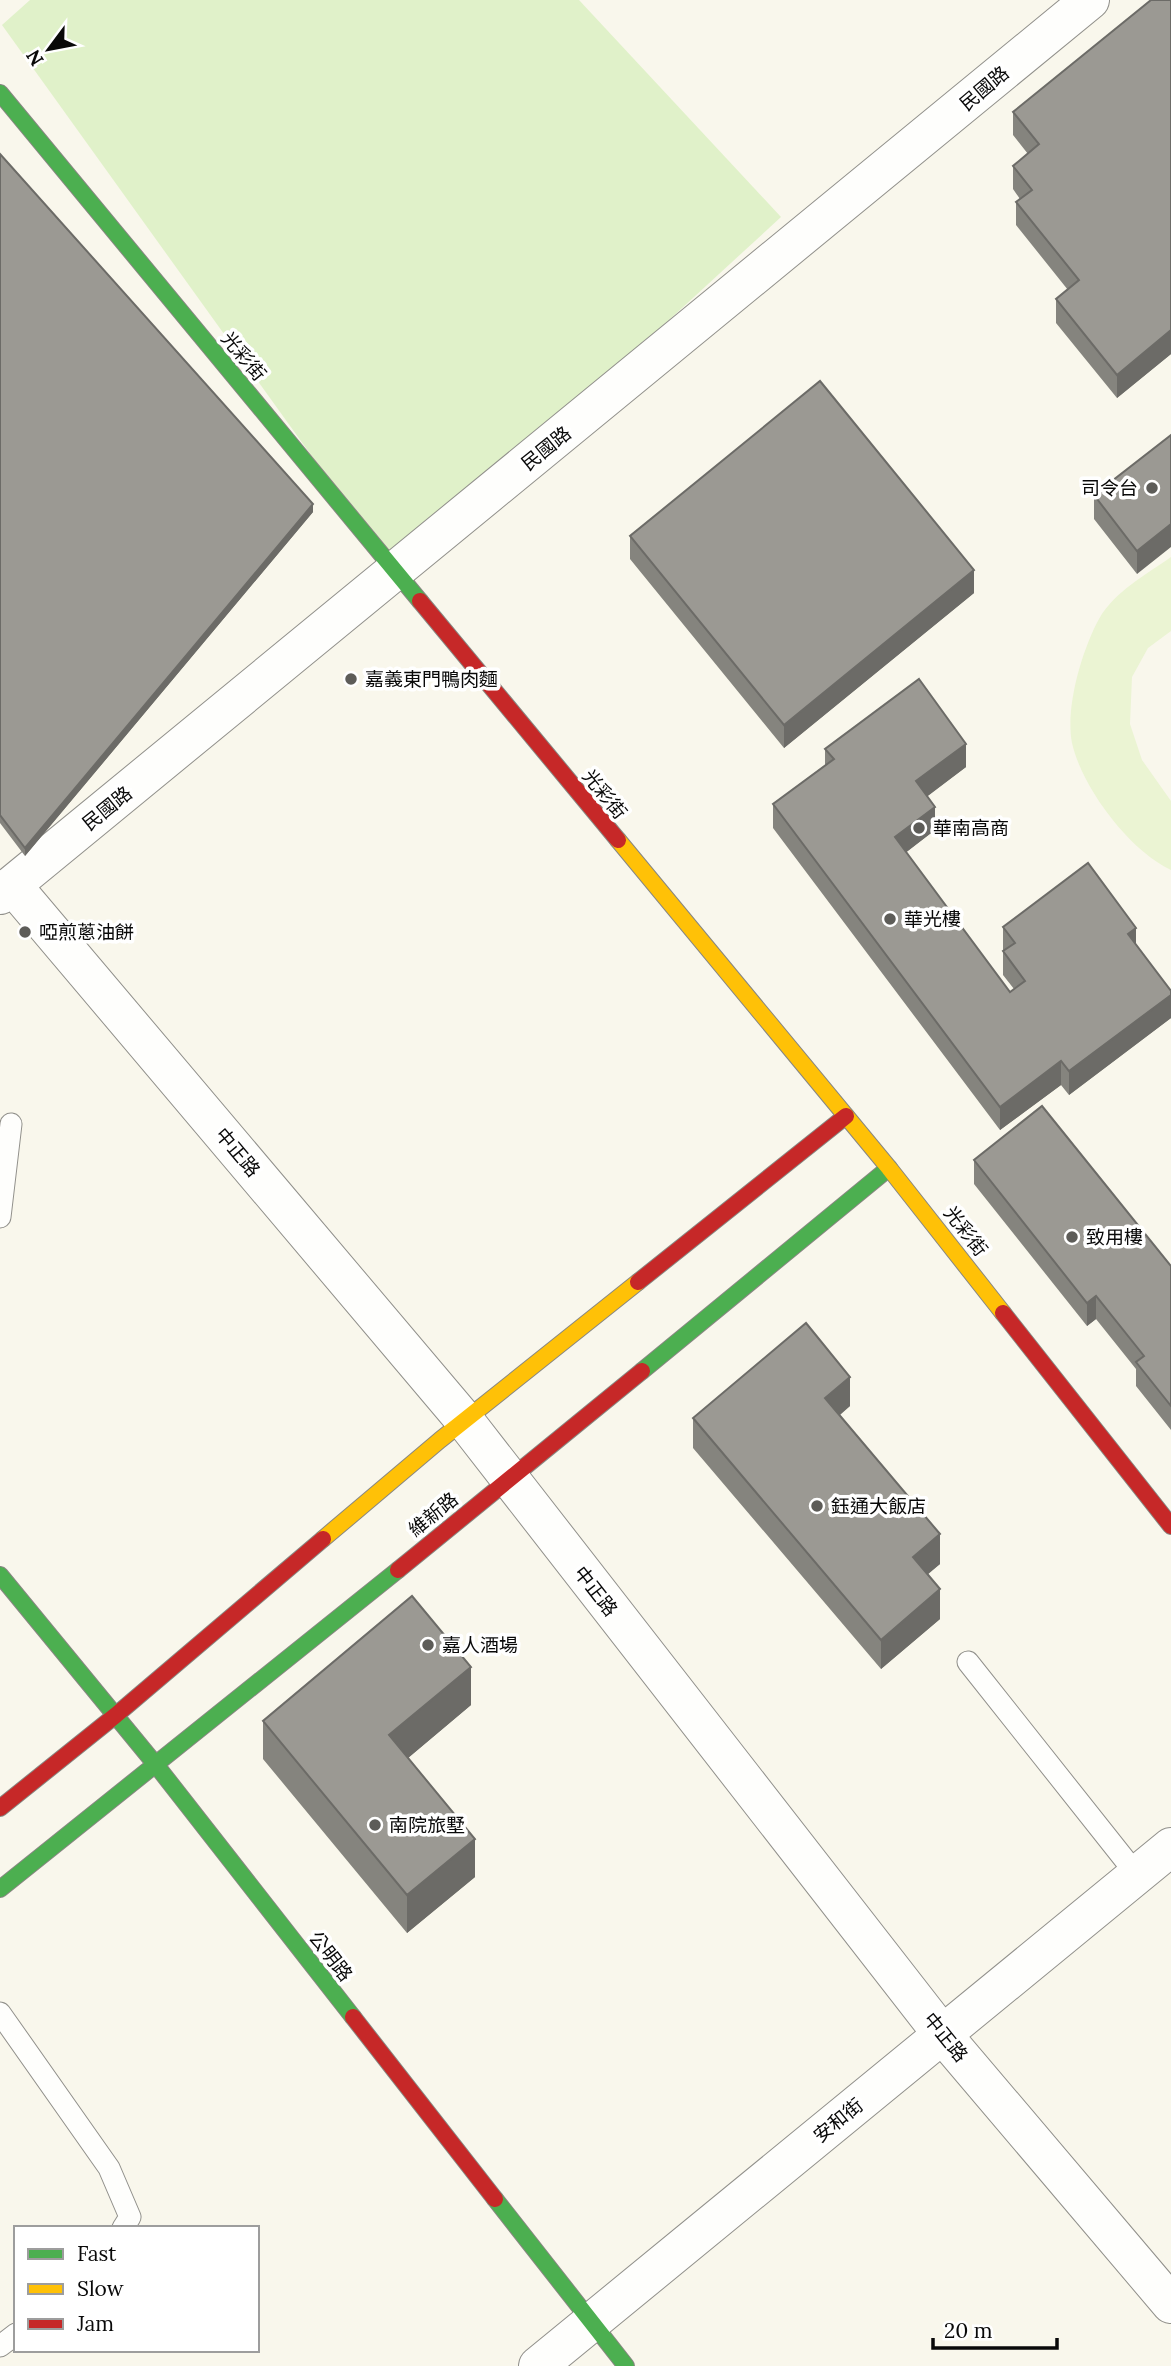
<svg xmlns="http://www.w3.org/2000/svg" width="1171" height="2366" viewBox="0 0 1171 2366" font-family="Lora,'Noto Sans TC',serif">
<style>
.green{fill:#e0f1c9}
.pitch{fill:#ebf4d3}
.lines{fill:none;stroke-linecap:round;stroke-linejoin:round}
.lane-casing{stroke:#91908b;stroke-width:23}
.street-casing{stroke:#91908b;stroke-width:40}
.fast-casing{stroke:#888782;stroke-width:18}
.slow-casing{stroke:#888782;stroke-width:18}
.jam-casing{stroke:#888782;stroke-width:18}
.lane{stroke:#fefefc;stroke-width:21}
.street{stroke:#fefefc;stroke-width:38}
.fast{stroke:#4caf50;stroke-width:16}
.slow{stroke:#ffc107;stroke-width:16}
.jam{stroke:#c62828;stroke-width:16}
.wall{fill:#85847e}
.shaded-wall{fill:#6c6b67}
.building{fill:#9b9993;stroke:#6c6b67;stroke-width:2}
.poi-dot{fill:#5d5c58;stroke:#fff;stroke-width:2.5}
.labels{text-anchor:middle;stroke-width:7;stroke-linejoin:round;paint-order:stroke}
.street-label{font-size:19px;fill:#090909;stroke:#fff}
.poi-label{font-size:19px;fill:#090909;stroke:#fff;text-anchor:start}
</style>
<rect width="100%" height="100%" fill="#f9f7ec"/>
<path class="green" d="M30,0H579L781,217L395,572L2,25Z"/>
<path class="pitch" d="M1171,557V631L1148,648L1132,677L1130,724L1142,760L1171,801V870C1130,851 1082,788 1072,743C1065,708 1082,650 1099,619C1114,592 1147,574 1171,557Z"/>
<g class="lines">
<g class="lane-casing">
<path id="lane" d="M0,1217L11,1124
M968,1662L1137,1875
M0,2013L109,2168L130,2217L123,2228
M0,2346L16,2334"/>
</g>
<g class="street-casing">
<path id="street" d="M12,885L465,1421L942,2034L1171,2304
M0,895L1090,0
M538,2366L1171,1847"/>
</g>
<g class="fast-casing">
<path id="fast" d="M0,93L420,601
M642,1371L889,1168
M0,1575L156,1765L353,2017
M0,1889L398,1570
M495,2199L626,2366"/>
</g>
<g class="slow-casing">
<path id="slow" d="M618,840L889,1168L1003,1313
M323,1539L440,1440L638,1282"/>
</g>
<g class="jam-casing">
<path id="jam" d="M420,601L618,840
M638,1282L846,1116
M1003,1313L1171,1526
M398,1570L642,1371
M0,1808L116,1715L323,1539
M353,2017L495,2199"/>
</g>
<use href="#lane" class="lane"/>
<use href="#street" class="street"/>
<use href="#fast" class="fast"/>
<use href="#slow" class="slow"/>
<use href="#jam" class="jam"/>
</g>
<path class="wall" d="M1171,0V354L1117,398L1056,323V299L1068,290L1016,225V202L1020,199L1013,189V166L1028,154L1013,135V112Z
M0,154L313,512L25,856L0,823Z
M1171,435L1137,574L1094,519V495Z
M630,536L974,593L784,748L630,559Z
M825,749L966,767L927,796L935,830L906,852L1010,992L1014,989L1003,975V927L1136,945L1171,991V1018L1069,1095L1061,1085L1000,1130L773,828V804L825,765Z
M974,1160L1171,1266V1430L1136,1386V1369L1096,1319L1087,1326L974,1184Z
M850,1406L840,1415L940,1564L927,1574L940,1619L881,1669L693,1448V1418Z
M471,1705L408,1758L475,1877L407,1933L263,1759V1721Z"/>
<path class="shaded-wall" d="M1171,330V354L1117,398V375Z
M313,504V512L25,856V848Z
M1171,524V547L1137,574V551Z
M974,570V593L784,748V725Z
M966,744V767L916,805V781Z
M935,807V830L895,861V837Z
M1136,928V951L1128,934Z
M1171,995V1018L1069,1095V1071Z
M1061,1061V1085L1000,1130V1107Z
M1096,1296V1319L1087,1326V1303Z
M850,1377V1406L825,1427V1398Z
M940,1534V1564L913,1587V1557Z
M940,1589V1619L881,1669V1640Z
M471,1667V1705L389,1774V1735Z
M475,1839V1877L407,1933V1895Z"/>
<path class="building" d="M1151,0H1171V330L1117,375L1056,299L1079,280L1016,202L1032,190L1013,166L1039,144L1013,112Z
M0,154L313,504L25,848L0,815Z
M820,381L974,570L784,725L630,536Z
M1171,435V524L1137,551L1094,495Z
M919,679L966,744L916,781L935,807L895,837L1010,992L1025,981L1003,951L1015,943L1003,927L1088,863L1136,928L1128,934L1171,991V995L1069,1071L1061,1061L1000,1107L773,804L834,759L825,749Z
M1042,1106L1171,1266V1406L1136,1362L1144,1356L1096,1296L1087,1303L974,1160Z
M806,1323L850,1377L825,1398L940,1534L913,1557L940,1589L881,1640L693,1418Z
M412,1596L471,1667L389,1735L475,1839L407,1895L263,1721Z"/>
<g class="poi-dot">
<circle cx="1152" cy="488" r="7"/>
<circle cx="351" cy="679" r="7"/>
<circle cx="919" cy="828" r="7"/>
<circle cx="890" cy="919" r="7"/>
<circle cx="25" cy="932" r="7"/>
<circle cx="1072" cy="1237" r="7"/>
<circle cx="817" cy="1506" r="7"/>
<circle cx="428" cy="1645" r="7"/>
<circle cx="375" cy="1825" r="7"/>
</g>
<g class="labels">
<g class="street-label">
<text transform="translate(984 88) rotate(-40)" y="7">民國路</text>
<text transform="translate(244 356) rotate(50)" y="7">光彩街</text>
<text transform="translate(546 448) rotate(-39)" y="7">民國路</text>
<text transform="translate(605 794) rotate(51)" y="7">光彩街</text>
<text transform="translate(107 808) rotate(-39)" y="7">民國路</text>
<text transform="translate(238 1152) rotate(50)" y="7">中正路</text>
<text transform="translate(966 1231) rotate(52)" y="7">光彩街</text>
<text transform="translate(433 1514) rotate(-39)" y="7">維新路</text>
<text transform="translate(596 1591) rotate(52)" y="7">中正路</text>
<text transform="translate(331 1956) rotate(52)" y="7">公明路</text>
<text transform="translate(946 2037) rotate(51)" y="7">中正路</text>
<text transform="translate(838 2120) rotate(-39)" y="7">安和街</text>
</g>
<g class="poi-label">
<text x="1138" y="495" text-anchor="end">司令台</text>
<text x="365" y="686">嘉義東門鴨肉麵</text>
<text x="933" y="835">華南高商</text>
<text x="904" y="926">華光樓</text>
<text x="39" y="939">啞煎蔥油餅</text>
<text x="1086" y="1244">致用樓</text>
<text x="831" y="1513">鈺通大飯店</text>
<text x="442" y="1652">嘉人酒場</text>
<text x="389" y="1832">南院旅墅</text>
</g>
</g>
<rect x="14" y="2226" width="245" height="126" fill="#ffffff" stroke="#9d9d9d" stroke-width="2"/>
<rect x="28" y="2249" width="35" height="10" fill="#4caf50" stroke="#9d9d9d" stroke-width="2"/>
<text x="77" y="2261" font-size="21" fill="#090909">Fast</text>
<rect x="28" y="2284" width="35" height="10" fill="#ffc107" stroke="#9d9d9d" stroke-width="2"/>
<text x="77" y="2296" font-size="21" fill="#090909">Slow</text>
<rect x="28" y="2319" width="35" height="10" fill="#c62828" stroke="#9d9d9d" stroke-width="2"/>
<text x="77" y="2331" font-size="21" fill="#090909">Jam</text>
<g transform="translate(49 49) rotate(238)" stroke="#ffffff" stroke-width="5" paint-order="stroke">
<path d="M0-5L12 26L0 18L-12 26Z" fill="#090909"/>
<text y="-10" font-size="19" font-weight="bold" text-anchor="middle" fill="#090909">N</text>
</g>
<path d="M933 2338v10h124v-10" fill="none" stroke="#090909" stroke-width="3.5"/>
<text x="944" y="2338" font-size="21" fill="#090909" stroke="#ffffff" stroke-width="5" paint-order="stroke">20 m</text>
</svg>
